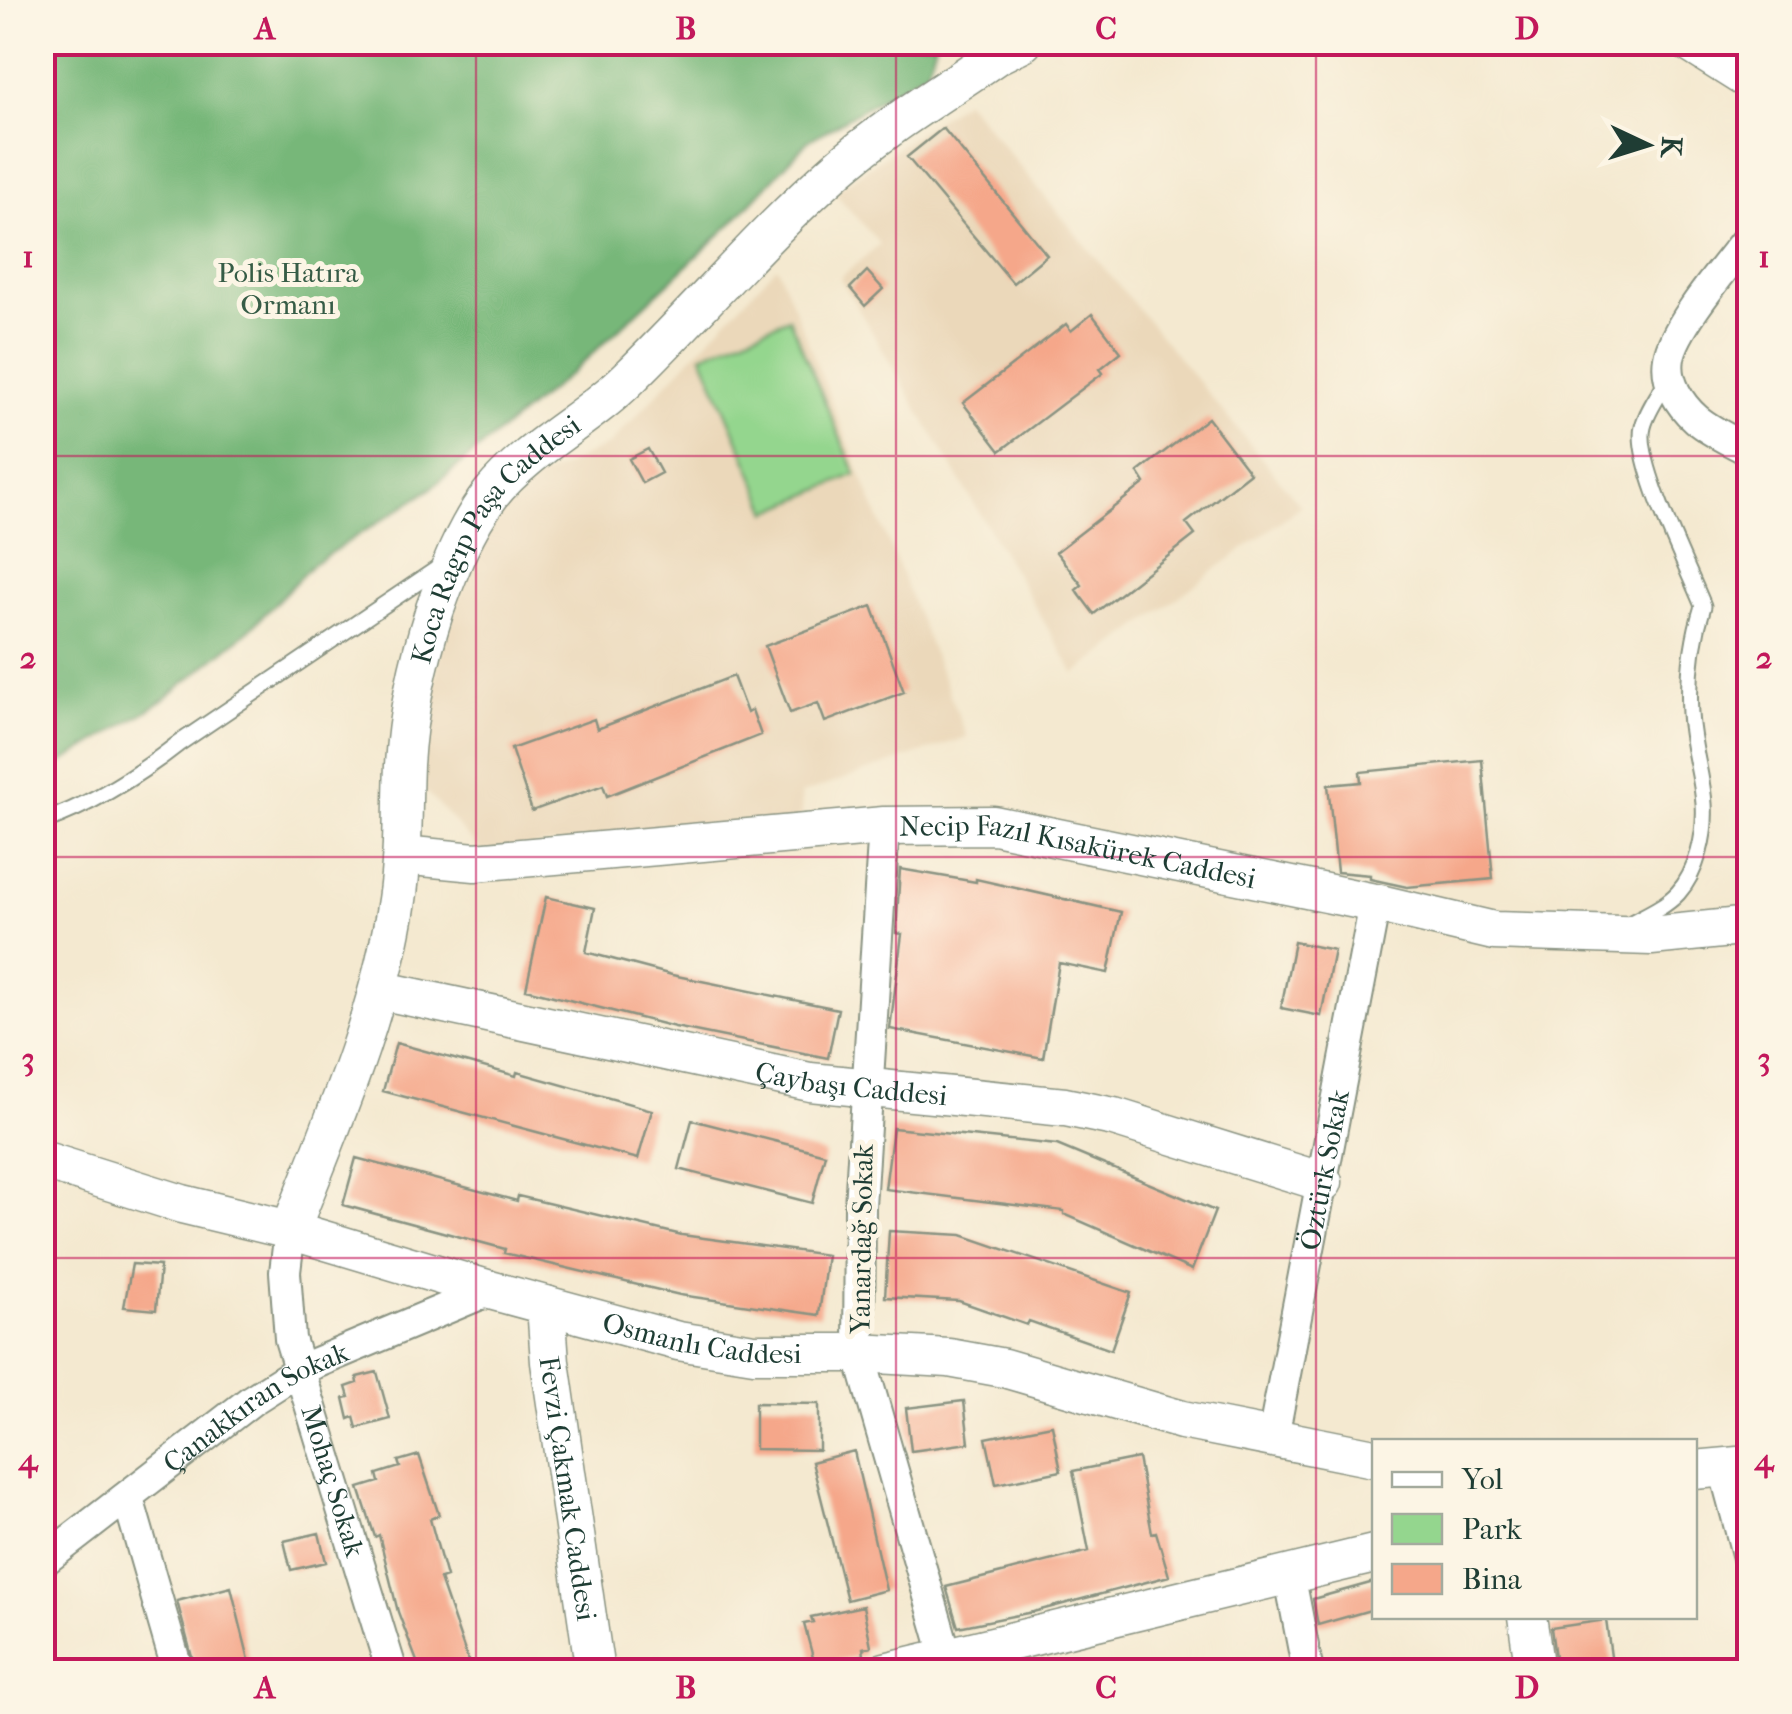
<svg xmlns="http://www.w3.org/2000/svg" width="1792" height="1714" viewBox="0 0 1792 1714" font-family="'IM FELL French Canon',serif">
<style>
.built{fill:#ebd8ba}
.green{fill:#94d68e;stroke:#5a8a61;stroke-width:2.5}
.forest{fill:#77b779;stroke:#4b7a56;stroke-width:2.5}
.building{fill:#f5a78a}
.lines{fill:none;stroke-linecap:round;stroke-linejoin:round}
.service-casing{stroke:#8a9382;stroke-width:19}
.minor-casing{stroke:#8a9382;stroke-width:34}
.tertiary-casing{stroke:#8a9382;stroke-width:41}
.service{stroke:#fff;stroke-width:15}
.minor{stroke:#fff;stroke-width:30}
.tertiary{stroke:#fff;stroke-width:38}
.grid{fill:none;stroke:#c2185b;stroke-width:2.5;stroke-opacity:0.55}
.labels{text-anchor:middle;stroke-width:10;stroke-linejoin:round;paint-order:stroke}
.park-label{font-size:28px;fill:#365c46;stroke:#fcf5e5}
.street-label{font-size:28px;fill:#1f3d34;stroke:#fcf5e5}
.neatline{fill:none;stroke:#c2185b;stroke-width:4}
.grid-label{font-size:32px;text-anchor:middle;font-weight:bold;fill:#c2185b}
</style>
<rect width="100%" height="100%" fill="#fcf5e5"/>
<filter id="ink" filterUnits="userSpaceOnUse"><feTurbulence type="fractalNoise" baseFrequency=".01" numOctaves="2"/><feDisplacementMap in="SourceGraphic" scale="20" xChannelSelector="R" yChannelSelector="G"/><feConvolveMatrix kernelMatrix="1 2 1 2 8 2 1 2 1" color-interpolation-filters="sRGB"/></filter>
<filter id="wash" filterUnits="userSpaceOnUse"><feTurbulence type="fractalNoise" baseFrequency=".0048" numOctaves="4" result="noise"/><feDisplacementMap in="SourceGraphic" scale="40" xChannelSelector="R" yChannelSelector="G"/><feGaussianBlur stdDeviation="2.25" result="paint"/><feColorMatrix in="noise" values="0 0 0 0 0 0 0 0 0 0 0 0 0 0 0 0 0 1.4 0 .05"/><feComposite in="paint" operator="in"/></filter>
<g filter="url(#wash)">
<rect width="100%" height="100%" fill="#f4e9d0"/>
<path class="built" d="M965,100L1301,506L1075,674L840,278L880,244L834,192Z
M777,266L967,737L801,794L802,820L481,851L423,789L417,765L442,647L483,532L509,493L610,444Z"/>
<path class="green" d="M789,318L856,474L769,512L702,355Z"/>
<path class="forest" d="M43,42H936V43L927,71L808,141L730,225L578,367L429,490L313,564L247,632L158,704L43,774Z"/>
<g id="blocks">
<path class="building" d="M943,128L1047,255L1013,283L907,157Z
M867,271L883,289L865,306L850,288Z
M1092,314L1121,352L1100,369L1103,373L1000,451L963,403L1066,324L1071,331Z
M1208,418L1250,473L1186,523L1195,535L1094,614L1076,590L1082,585L1056,552L1145,483L1138,472Z
M648,449L661,473L642,483L629,459Z
M872,606L904,692L825,722L818,703L790,713L765,646Z
M733,676L747,713L752,710L761,735L607,796L603,785L532,811L511,749L594,719L597,729Z
M1482,760L1493,879L1407,887L1370,879V875L1337,872L1328,785L1361,782L1360,772Z
M900,869L976,882V879L1121,912L1108,973L1059,963L1043,1058L890,1029L902,934L896,933Z
M546,897L595,908L586,952L672,975L838,1009L828,1058L675,1027L526,989Z
M1294,942L1334,950L1321,1016L1281,1008Z
M396,1043L516,1076L517,1072L652,1110L638,1159L383,1091Z
M692,1120L825,1154L812,1203L679,1169Z
M893,1128L1057,1145L1215,1211L1192,1270L1064,1214V1211L885,1189Z
M356,1158L517,1201L518,1196L682,1235L827,1255L819,1315L680,1295L504,1253L505,1249L343,1205Z
M889,1231L962,1235L1131,1293L1111,1350L1029,1321L1027,1325L959,1301L885,1297Z
M132,1264L160,1266L156,1310L124,1307Z
M377,1372L390,1419L357,1428L354,1417L349,1419L344,1398L349,1397L346,1387L358,1383L357,1377Z
M964,1401L969,1443L911,1451L906,1408Z
M755,1403L819,1404V1450L755,1449Z
M1052,1425L1061,1471L996,1484L986,1438Z
M854,1451L886,1590L847,1600L812,1462Z
M419,1455L439,1515L430,1519L446,1577L440,1579L472,1672H421L398,1612L379,1535L375,1537L359,1488L379,1482L377,1474L400,1467L398,1461Z
M1138,1458L1152,1533L1156,1532L1169,1576L1033,1612L958,1627L946,1587L1089,1551L1073,1471Z
M319,1533L326,1562L291,1570L284,1541Z
M1374,1582V1609L1318,1625L1313,1599Z
M231,1587L252,1672H196L177,1601Z
M863,1606L871,1646L863,1648L864,1655L815,1665L804,1624L813,1622L811,1617Z
M1606,1620L1612,1664L1557,1672L1551,1628Z"/>
</g>
</g>
<g filter="url(#ink)">
<use href="#blocks" fill-opacity="0" stroke="#8a9382" stroke-width="2.5"/>
<g class="lines">
<g class="service-casing">
<path id="service" d="M42,822C93,804 136,777 178,744L443,565
M1626,926C1643,916 1664,908 1678,893C1689,881 1695,866 1699,852C1714,798 1693,765 1690,714C1688,677 1692,641 1703,606C1689,570 1634,461 1643,427C1647,410 1661,392 1669,377"/>
</g>
<g class="minor-casing">
<g id="minor">
<path d="M1750,235C1729,263 1674,326 1669,358C1665,381 1679,404 1696,419C1711,432 1732,441 1750,451"/>
<path d="M884,826L860,1206L859,1353L946,1655"/>
<path id="s1" d="M290,1230L285,1272L290,1339L392,1672"/>
<path id="s2" d="M1273,1437L1375,903"/>
<path d="M1724,1468L1750,1565"/>
<path d="M128,1498L178,1672"/>
<path id="s3" d="M42,1562L252,1400L299,1370L490,1290"/>
<path d="M1289,1573L1308,1672"/>
</g>
</g>
<g class="tertiary-casing">
<g id="tertiary">
<path d="M1688,42L1750,81"/>
<path id="s4" d="M402,855L475,862L884,826L994,825L1375,903L1494,931L1651,936L1750,926"/>
<path id="s5" d="M379,990L810,1082L1065,1107L1114,1117L1323,1182"/>
<path id="s6" d="M42,1160L182,1204L290,1230L490,1290L678,1341L754,1353H859L949,1358L1004,1368L1182,1420L1374,1458"/>
<path id="s7" d="M290,1230C333,1122 380,1015 397,900C404,855 402,810 404,765C407,713 419,659 435,609C449,570 465,527 491,494C529,447 587,420 629,378C700,309 763,234 837,169C886,126 944,92 997,55L1023,42"/>
<path id="s8" d="M546,1305L550,1362L595,1672"/>
<path d="M1694,1470L1750,1465"/>
<path d="M1527,1616L1535,1672"/>
<path d="M885,1672L1374,1554"/>
</g>
</g>
<use href="#service" class="service"/>
<use href="#minor" class="minor"/>
<use href="#tertiary" class="tertiary"/>
</g>
</g>
<path class="grid" d="M476,42V1672M896,42V1672M1316,42V1672M42,456H1750M42,857H1750M42,1258H1750"/>
<g class="labels">
<g class="park-label">
<text x="288" y="282">Polis Hatıra<tspan x="288" dy="32">Ormanı</tspan></text>
</g>
<g class="street-label">
<text dy="10" stroke="none"><textPath href="#s7" startOffset="735">Koca Ragıp Paşa Caddesi</textPath></text>
<text dy="10" stroke="none"><textPath href="#s4" startOffset="680">Necip Fazıl Kısakürek Caddesi</textPath></text>
<text dy="10" stroke="none"><textPath href="#s5" startOffset="482">Çaybaşı Caddesi</textPath></text>
<text dy="10" stroke="none"><textPath href="#s2" startOffset="272">Öztürk Sokak</textPath></text>
<text transform="translate(861 1239) rotate(-89)" y="10">Yanardağ Sokak</text>
<text dy="10" stroke="none"><textPath href="#s6" startOffset="685">Osmanlı Caddesi</textPath></text>
<text dy="10" stroke="none"><textPath href="#s3" startOffset="265">Çanakkıran Sokak</textPath></text>
<text dy="10" stroke="none"><textPath href="#s1" startOffset="258">Mohaç Sokak</textPath></text>
<text dy="10" stroke="none"><textPath href="#s8" startOffset="185">Fevzi Çakmak Caddesi</textPath></text>
</g>
</g>
<rect width="1792" height="1714" fill="none" stroke="#fcf5e5" stroke-width="110"/>
<rect x="1372" y="1439" width="325" height="180" fill="#fcf5e5" stroke="#a4ab9e" stroke-width="2.5"/>
<rect x="1392" y="1472" width="50" height="15" fill="#ffffff" stroke="#a4ab9e" stroke-width="2.5"/>
<text x="1462" y="1489" font-size="30" fill="#1f3d34">Yol</text>
<rect x="1392" y="1514" width="50" height="30" fill="#94d68e" stroke="#a4ab9e" stroke-width="2.5"/>
<text x="1462" y="1539" font-size="30" fill="#1f3d34">Park</text>
<rect x="1392" y="1564" width="50" height="30" fill="#f5a78a" stroke="#a4ab9e" stroke-width="2.5"/>
<text x="1462" y="1589" font-size="30" fill="#1f3d34">Bina</text>
<g transform="translate(1647 145) rotate(94)" stroke="#fcf5e5" stroke-width="8" paint-order="stroke">
<path d="M0-8L18 38L0 25L-18 38Z" fill="#1f3d34"/>
<text y="-15" font-size="28" font-weight="bold" text-anchor="middle" fill="#1f3d34">K</text>
</g>
<rect x="55" y="55" width="1682" height="1604" class="neatline"/>
<g class="grid-label">
<text x="265" y="39">A</text>
<text x="686" y="39">B</text>
<text x="1106" y="39">C</text>
<text x="1527" y="39">D</text>
<text x="28" y="267">1</text>
<text x="1764" y="267">1</text>
<text x="28" y="668">2</text>
<text x="1764" y="668">2</text>
<text x="28" y="1069">3</text>
<text x="1764" y="1069">3</text>
<text x="28" y="1470">4</text>
<text x="1764" y="1470">4</text>
<text x="265" y="1698">A</text>
<text x="686" y="1698">B</text>
<text x="1106" y="1698">C</text>
<text x="1527" y="1698">D</text>
</g>
</svg>
